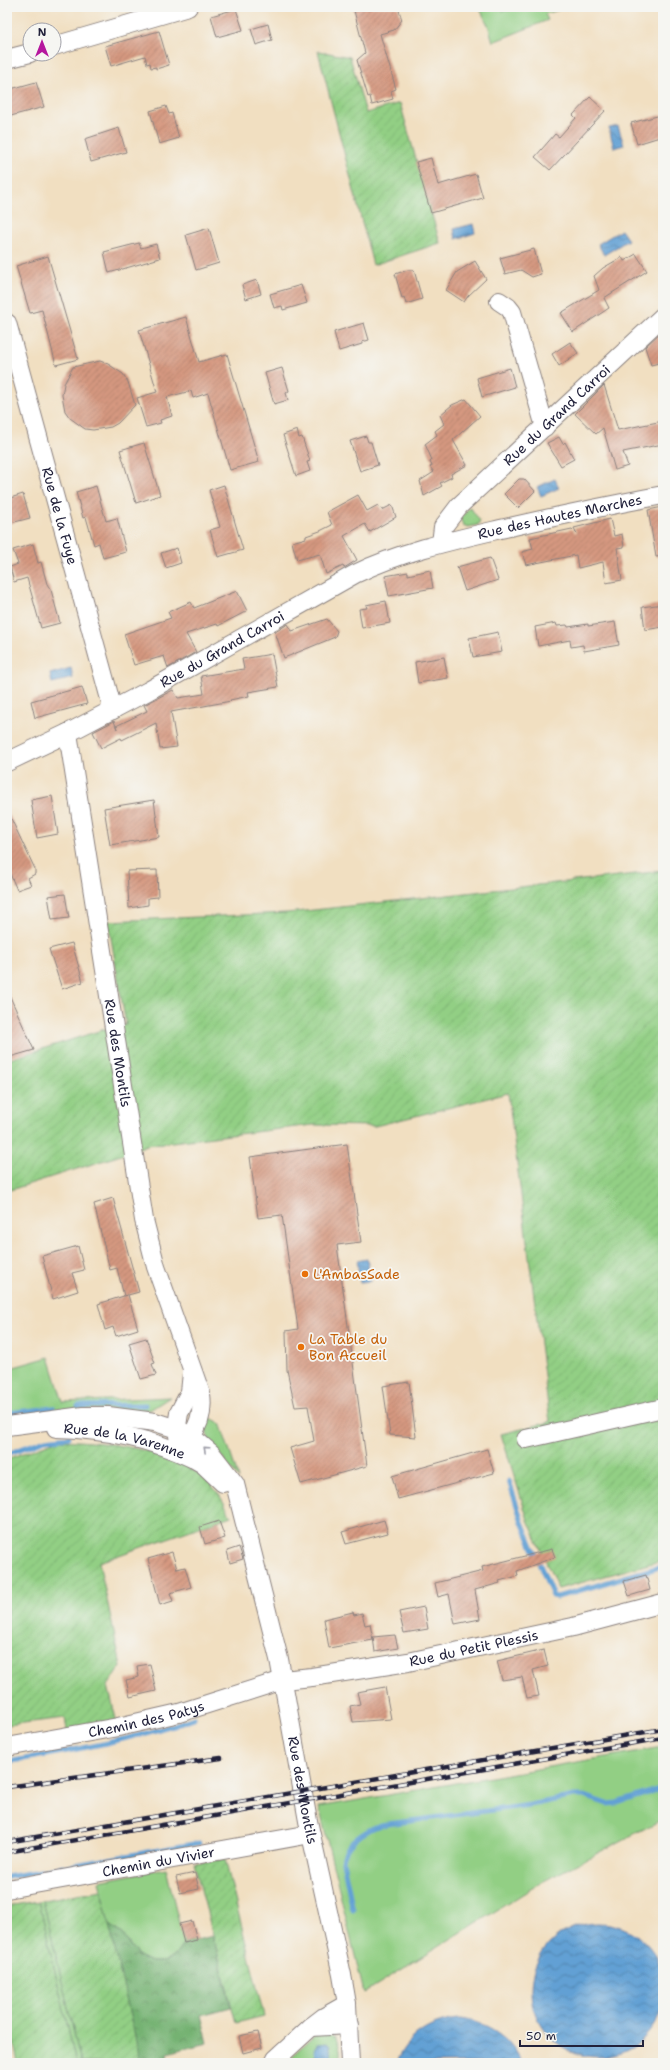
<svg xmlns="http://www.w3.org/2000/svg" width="670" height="2070" viewBox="0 0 670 2070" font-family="'Shantell Sans',sans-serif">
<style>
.green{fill:#92cf84;stroke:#5a7860}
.forest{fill:url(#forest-crowns);stroke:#4c6a56}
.garden{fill:url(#garden-furrows);stroke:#5a7860}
.water{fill:url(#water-waves);stroke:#426188}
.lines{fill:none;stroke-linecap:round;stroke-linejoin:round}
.stream{stroke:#62a0d4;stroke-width:5}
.building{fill:url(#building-hatch)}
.minor-casing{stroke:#8a807e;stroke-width:20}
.minor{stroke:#fff;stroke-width:18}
.rail-casing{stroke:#22223b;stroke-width:4.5}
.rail{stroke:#f6f6f2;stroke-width:3;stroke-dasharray:9;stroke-linecap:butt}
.oneway{stroke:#9c9ca7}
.food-dot{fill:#e8710a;stroke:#f6f6f2;stroke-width:1.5}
.labels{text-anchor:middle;stroke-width:3.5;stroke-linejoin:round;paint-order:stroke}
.street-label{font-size:14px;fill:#22223b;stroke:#f6f6f2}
.food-label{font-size:14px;fill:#c56008;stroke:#f6f6f2;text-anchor:start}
</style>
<defs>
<pattern id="forest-crowns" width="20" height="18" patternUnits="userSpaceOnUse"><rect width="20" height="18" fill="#75b272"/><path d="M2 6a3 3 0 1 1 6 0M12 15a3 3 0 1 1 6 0" fill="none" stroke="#60905f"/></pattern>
<pattern id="garden-furrows" width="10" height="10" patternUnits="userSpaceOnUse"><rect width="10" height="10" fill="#92cf84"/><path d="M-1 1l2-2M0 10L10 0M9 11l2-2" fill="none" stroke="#7eb173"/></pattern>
<pattern id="water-waves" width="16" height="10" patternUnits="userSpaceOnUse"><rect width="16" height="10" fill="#62a0d4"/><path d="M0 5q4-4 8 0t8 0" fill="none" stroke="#5082ad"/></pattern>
<pattern id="building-hatch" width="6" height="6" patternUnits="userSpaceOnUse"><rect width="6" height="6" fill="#d59880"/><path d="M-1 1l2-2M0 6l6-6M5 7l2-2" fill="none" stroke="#ac7c6a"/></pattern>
</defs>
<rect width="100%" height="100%" fill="#f6f6f2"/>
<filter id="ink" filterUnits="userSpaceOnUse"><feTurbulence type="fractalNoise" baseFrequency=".025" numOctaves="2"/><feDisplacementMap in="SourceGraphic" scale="8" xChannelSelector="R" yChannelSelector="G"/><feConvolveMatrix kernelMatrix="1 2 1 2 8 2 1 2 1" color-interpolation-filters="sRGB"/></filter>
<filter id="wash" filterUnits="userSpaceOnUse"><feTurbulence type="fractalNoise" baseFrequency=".012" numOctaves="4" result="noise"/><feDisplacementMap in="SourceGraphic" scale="16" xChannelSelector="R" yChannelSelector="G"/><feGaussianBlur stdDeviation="0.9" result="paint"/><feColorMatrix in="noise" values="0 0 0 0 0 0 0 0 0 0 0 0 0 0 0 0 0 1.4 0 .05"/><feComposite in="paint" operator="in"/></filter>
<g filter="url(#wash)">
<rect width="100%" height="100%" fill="#f1dfc1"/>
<path class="green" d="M479,7H502L503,11L530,7H569L545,14L548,20L493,42L488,25Z
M470,507L480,521L478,525L468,527L463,525L460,518Z
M49,1357L63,1402L170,1397L150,1410L67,1409L7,1417V1369Z
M207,1416L220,1423L239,1479L210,1442L205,1428Z
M663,1747V1819L542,1882L364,1993L319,1807Z
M166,1868L184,1943L174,1957L164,1962H151L138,1956L122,1934L109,1925L99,1881Z
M43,1900L81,2063H76L39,1901Z
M326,2032L336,2037L340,2049V2063H283L318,2033Z"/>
<path class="forest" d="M109,1925L122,1934L138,1956L151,1962H164L174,1957L184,1943L213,1936L231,2007L201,2015L208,2043L167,2053L168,2063H141Z"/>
<path class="garden" d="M318,51L350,57L366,113L400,103L440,243L373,265Z
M663,871V1560L558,1589L528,1520L501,1434L550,1422L508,1093L375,1126L313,1125L147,1145L118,1156L7,1191V1060L102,1030L126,1025L108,921L287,913Z
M59,1440C106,1442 174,1448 209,1483C219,1492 225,1505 231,1516L99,1562L121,1666L108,1686L118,1727L68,1737L65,1718L7,1725V1459Z
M225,1859L264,2016L236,2023L194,1863Z
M101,1890L141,2063H81L43,1900Z
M39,1901L76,2063H18L7,2012V1906Z"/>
<path class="water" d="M618,126L624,145L614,148L609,128Z
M473,224L475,233L456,239L454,229Z
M621,230L628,240L604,255L598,244Z
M555,479L559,488L541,496L537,487Z
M71,668L73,678L52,683L50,674Z
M367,1259L371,1281L360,1282L357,1261Z
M531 1990a67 67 0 1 1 134 0a67 67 0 1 1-134 0Z
M460,2019C488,2022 511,2037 522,2063H396C406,2036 432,2021 460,2019Z
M327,2043L330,2046L331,2063H317L314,2050L317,2044Z"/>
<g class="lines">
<path class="stream" d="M78,1406L145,1405
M7,1413L53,1408
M7,1454L45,1440L69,1437
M509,1481L522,1522L553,1596L557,1597L663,1566
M7,1762C71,1751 133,1740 194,1718
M7,1877L199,1843
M353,1910L343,1862C343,1844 365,1831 380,1825L530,1805L574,1796H584L607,1804L617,1803L663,1788"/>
</g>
<g id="blocks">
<path class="building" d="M353,7H398L402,20L394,30L380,34L396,89L391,91L393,99L372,105L370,96L368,97L357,60L365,53Z
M236,9L243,30L217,37L211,16Z
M268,24L272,40L256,45L251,29Z
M159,31L169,65L156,69V67L151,68L150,63L147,64L145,56L111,66L105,46Z
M36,82L44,107L7,117V90Z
M590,97L605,111L550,170L535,157L555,134L559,137L576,118L573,115Z
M166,106L169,114L172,113L179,138L159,144L150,111Z
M661,115L663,136L637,144L631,123Z
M119,128L126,152L91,162L85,139Z
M431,158L438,185L476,174L483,198L431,213L416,162Z
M209,228L219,263L196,270L186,235Z
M139,243L141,248L156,244L160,258L109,273L104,252Z
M534,249L541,274L532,277L521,270L505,274L500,258Z
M636,254L647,271L604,298L609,308L573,332L561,313L599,290L594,276L603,268L622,257L624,261Z
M48,256L78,359L56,365L42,310L30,313L16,266Z
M475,261L486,279L468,296L464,302L446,290L457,272Z
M408,270H414L422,299L406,304L404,297L402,298L395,274Z
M257,280L261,294L246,299L242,285Z
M301,285L307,303L283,310L282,306L274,308L270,294Z
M186,317L199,362L227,354L259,462L230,470L208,393L193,398L191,391L167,397L172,416L160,420L161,423L146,427L137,398L157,392L139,330Z
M364,323L369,340L362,342V344L339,351L334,332Z
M663,330V362L651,365L645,347Z
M570,342L578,353L559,366L552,354Z
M100,361L108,364L123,374L128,382L135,405L118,423L111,427L93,430L85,429L70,418L65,411L62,395L64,384L73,367Z
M282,368L289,391L286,393L288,400L274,404L265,373Z
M510,368L515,387L482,397L477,378Z
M604,385L618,430L663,421V444L623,452L628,466L615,470L603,428L596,434L575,414Z
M466,399L480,416L453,440L467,465L451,474L452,477L440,483L442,486L424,496L420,481L434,472L430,467L432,466L430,462L432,460L425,444L437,435L435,431L444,424L440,415L452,405Z
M297,430L299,438L302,437L310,461L307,462L310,471L296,476L283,435Z
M366,436L368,442H371L378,465L360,471L350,441Z
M559,437L563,444L565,442L574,459L561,466L547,443Z
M144,443L160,495L136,503L120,450Z
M519,479H524L535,491L518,508L504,494Z
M224,485L243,550L218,557L210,530L220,527L209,490Z
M96,486L106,521L117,518L126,552L103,558L99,543L94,545L86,517L83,518L76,492Z
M23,494L30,518L7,524V499Z
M358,495L367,511L378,505L382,510L392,505L396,517L370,532L365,524L344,536L357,560L344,568L343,566L326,574L320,554L297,560L292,542L306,538V536L320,531L332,525L327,512Z
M663,507V556L656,557L648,510Z
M610,519L614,536L622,534L624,547L617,548L622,580L606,583L603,562L578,568L576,555L526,565L522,552L533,549L530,538L572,529L577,534L574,528Z
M33,544L38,563L41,562L47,584L51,590L60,623L41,628L27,578L14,582L10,567L18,564L13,550Z
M177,548L181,563L166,568L161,553Z
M490,558L498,580L465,591L457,567Z
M430,570L433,588L389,596L385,576L408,572V575Z
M237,591L247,611L218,626L217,624L186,634L196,652L168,668L164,656L134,665L124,634L171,618L168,612L191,602L194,608Z
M386,601L390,623L362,628L359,609L367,608L366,605Z
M663,604V627L645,630L642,607Z
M327,619L337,631L335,637L284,658L275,632L288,624L292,631Z
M615,622L619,645L584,651L583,645L571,647L570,640L538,646L535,627L556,623L557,626L567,625L568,627L588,624V626Z
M498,632L502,652L473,657L469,638Z
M272,654L278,687L248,692L249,696L230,700L231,701L171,712L177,747L160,749L156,723L122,740L121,738L101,748L93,732L114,721L117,729L116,726L147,711L144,705L173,690L178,698L204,694L201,676L244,669L242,659Z
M444,657L448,678L418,683L415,662Z
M82,687L87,704L35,718L31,701Z
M52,796L58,834L37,838L31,800Z
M154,800L159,837L110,845L104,808Z
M7,810L35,869V874L28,878L31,885L17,890L7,867Z
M157,870L158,897L148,898V905L129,908L127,871Z
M65,894L69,918L52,920L48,896Z
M72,943L83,982L62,989L49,949Z
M7,990L34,1050L10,1057L7,1050Z
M347,1144L361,1242L337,1245L367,1466L301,1484L290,1448L314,1441L308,1406L295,1407L287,1370L286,1331L298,1329L282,1215L258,1218L250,1157Z
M113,1198L139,1292L128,1295L138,1329L116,1336L113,1327L105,1330L98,1304L127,1295L124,1296L117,1268L110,1270L94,1204Z
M78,1246L84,1270L72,1273L78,1291L53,1299L42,1256Z
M146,1338L155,1363L152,1364L156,1375L141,1379L129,1343Z
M409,1382L416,1437L390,1435L383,1386Z
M487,1449L494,1473L398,1499L392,1476Z
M384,1520L388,1533L346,1544L342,1532Z
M219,1521L225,1538L205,1544L200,1527Z
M239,1547L243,1559L230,1563L227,1551Z
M552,1549L555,1557L517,1571L518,1576L499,1581L500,1583L475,1590L480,1619L455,1624L449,1594L438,1597L435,1583L483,1571L482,1567Z
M172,1552L177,1569L185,1567L191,1587L170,1593L173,1601L160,1605L148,1559Z
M646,1575L650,1590L629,1596L624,1581Z
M424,1607L428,1629L404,1633L399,1612Z
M353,1612L354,1615L362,1613L365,1625L370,1624L373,1640L329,1648L324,1619Z
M395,1635L398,1648L375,1652L373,1637Z
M544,1650L548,1666L533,1670L539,1696L527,1698L522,1677L502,1680L497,1661Z
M150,1664L156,1691L130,1697L126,1680L139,1677L137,1666Z
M385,1687L391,1719L353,1722L350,1706L360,1704L357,1692Z
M195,1873L199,1889L180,1893L176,1877Z
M192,1921L197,1940L184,1943L179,1924Z
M258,2032L262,2048L243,2053L239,2036Z"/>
</g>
</g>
<g filter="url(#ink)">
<use href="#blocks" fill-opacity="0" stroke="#8a807e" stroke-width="1"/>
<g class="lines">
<g class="minor-casing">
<g id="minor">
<path d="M54,46L188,7"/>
<path d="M7,59L30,53"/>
<path d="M499,301L508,307L512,312L545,427"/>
<path id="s1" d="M7,323L113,710"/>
<path id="s2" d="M441,543L443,527L459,506L663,316"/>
<path id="s3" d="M68,733L144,1220L156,1267L201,1394C203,1409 200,1424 191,1436"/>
<path id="s4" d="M7,762L68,733L148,691L355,574C403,551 454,540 505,528C558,516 610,505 663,495"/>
<path d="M192,1373L190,1392L179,1413L177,1426L179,1444L184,1453L203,1464L223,1483"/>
<path id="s5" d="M7,1426L83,1416H108L155,1422L177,1429L191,1436L211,1453L235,1484L279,1659L308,1821L342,1975L347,2004L350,2063"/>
<path id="s6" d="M56,1428C104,1429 149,1438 192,1458"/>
<path d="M526,1439L663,1408"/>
<path id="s7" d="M7,1747L118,1727L179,1713L283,1680L312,1677L408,1662L573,1627L663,1603"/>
<path id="s8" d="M7,1889L311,1834"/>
<path d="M347,2004L324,2017L311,2027L349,2025"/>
<path d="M274,2063L276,2059L311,2027"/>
</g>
</g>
<use href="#minor" class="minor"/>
<g class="rail-casing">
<path id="rail" d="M7,1787L221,1758
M7,1842L663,1729
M7,1852L663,1738"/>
</g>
<use href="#rail" class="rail"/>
</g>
<defs><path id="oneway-chevron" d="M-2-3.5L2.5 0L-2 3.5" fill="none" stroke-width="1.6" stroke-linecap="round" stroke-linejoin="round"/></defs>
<use class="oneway" href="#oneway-chevron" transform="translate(206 1449) rotate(-138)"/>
</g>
<g class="food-dot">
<circle cx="305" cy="1274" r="4"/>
<circle cx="301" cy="1347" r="4"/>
</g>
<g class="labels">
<g class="street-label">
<text dy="5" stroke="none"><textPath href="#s2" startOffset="176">Rue du Grand Carroi</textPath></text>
<text dy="5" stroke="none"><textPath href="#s1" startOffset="200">Rue de la Fuye</textPath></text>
<text dy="5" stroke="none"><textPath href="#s4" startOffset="609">Rue des Hautes Marches</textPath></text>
<text dy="5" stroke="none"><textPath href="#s4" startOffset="243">Rue du Grand Carroi</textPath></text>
<text dy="5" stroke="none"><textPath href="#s3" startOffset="324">Rue des Montils</textPath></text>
<text dy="5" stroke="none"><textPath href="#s6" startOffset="70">Rue de la Varenne</textPath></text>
<text dy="5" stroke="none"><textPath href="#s7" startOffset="478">Rue du Petit Plessis</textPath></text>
<text dy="5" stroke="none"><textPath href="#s7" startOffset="142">Chemin des Patys</textPath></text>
<text dy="5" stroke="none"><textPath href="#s5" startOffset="567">Rue des Montils</textPath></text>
<text dy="5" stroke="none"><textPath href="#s8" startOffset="154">Chemin du Vivier</textPath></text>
</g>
<g class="food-label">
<text x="313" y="1279">L'AmbasSade</text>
<text x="309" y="1344">La Table du<tspan x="309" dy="16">Bon Accueil</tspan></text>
</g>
</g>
<rect width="670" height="2070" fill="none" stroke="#f6f6f2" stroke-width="24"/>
<g transform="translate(42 42)"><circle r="19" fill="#f6f6f2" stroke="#a1a1a9"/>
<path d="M0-3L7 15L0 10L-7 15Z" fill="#b5179e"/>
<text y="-6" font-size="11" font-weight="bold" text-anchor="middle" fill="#22223b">N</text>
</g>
<path d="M520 2040v6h123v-6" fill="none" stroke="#22223b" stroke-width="2"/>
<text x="526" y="2040" font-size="12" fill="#22223b" stroke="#f6f6f2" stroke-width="3" paint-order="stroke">50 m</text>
</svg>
